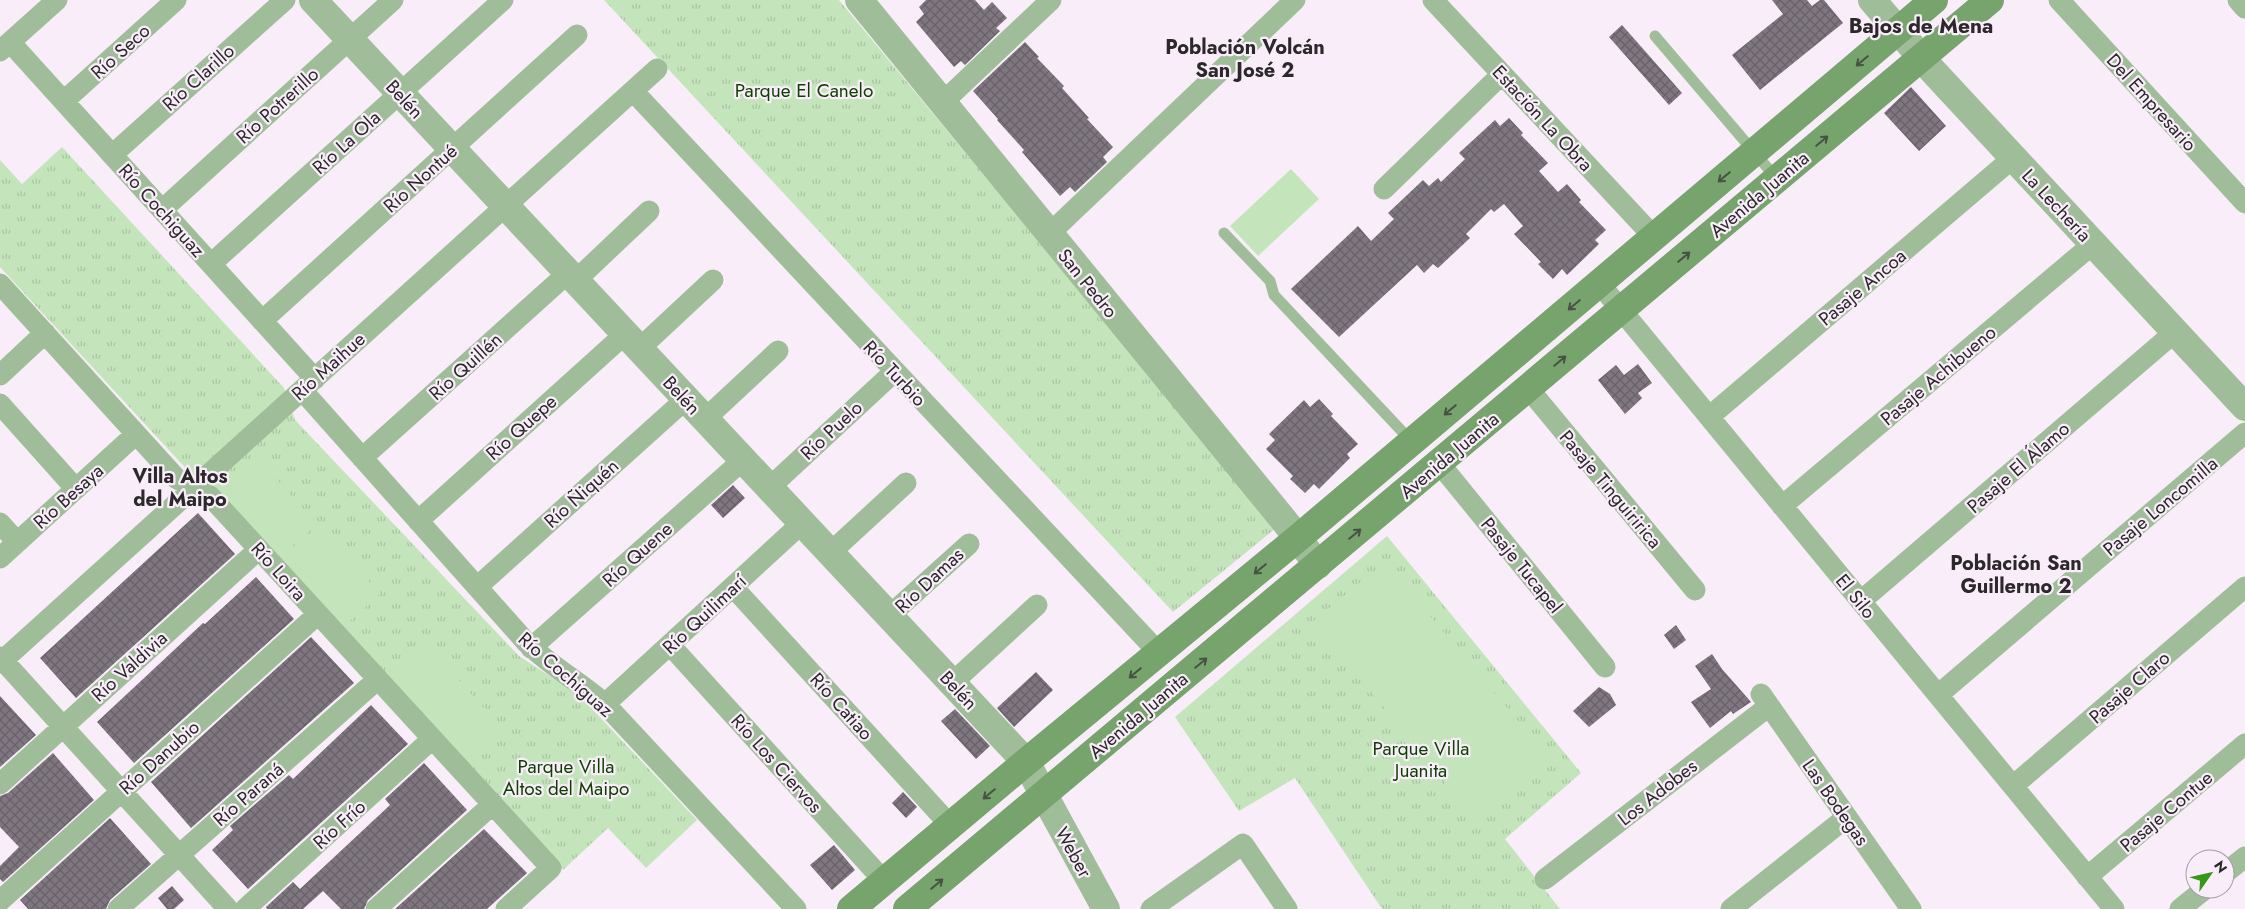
<svg xmlns="http://www.w3.org/2000/svg" width="2245" height="909" viewBox="0 0 2245 909" font-family="Jost,sans-serif">
<style>
.grass{fill:url(#grass-tufts)}
.garden{fill:#c4e5bc}
.building{fill:url(#building-cross-hatch)}
.lines{fill:none;stroke-linecap:round;stroke-linejoin:round}
.service{stroke:#a0bd99;stroke-width:11}
.minor{stroke:#a0bd99;stroke-width:21}
.tertiary{stroke:#a0bd99;stroke-width:28}
.secondary{stroke:#77a36d;stroke-width:28}
.oneway{stroke:#465343}
.labels{text-anchor:middle;stroke-width:4.5;stroke-linejoin:round;paint-order:stroke}
.street-label{font-size:19px;fill:#2c282c;stroke:#f8edf8}
.park-label{font-size:19px;fill:#0d3f00;stroke:#f8edf8}
.neighbourhood-label{font-size:20px;font-weight:bold;fill:#2c282c;stroke:#f8edf8}
.quarter-label{font-size:21px;font-weight:bold;fill:#2c282c;stroke:#f8edf8}
</style>
<defs>
<pattern id="grass-tufts" width="24" height="20" patternUnits="userSpaceOnUse" patternTransform="scale(1.25)"><rect width="24" height="20" fill="#c4e5bc"/><path d="M3 7l-1-3M5 7V3M7 7l1-3M15 17l-1-3M17 17v-4M19 17l1-3" fill="none" stroke="#a9c4a2"/></pattern>
<pattern id="building-cross-hatch" width="8" height="8" patternUnits="userSpaceOnUse" patternTransform="scale(1.25)"><rect width="8" height="8" fill="#7f7680"/><path d="M0 0l8 8M0 8l8-8" fill="none" stroke="#686169"/></pattern>
</defs>
<rect width="100%" height="100%" fill="#f8edf8"/>
<path class="grass" d="M604,0H839L1276,528L1173,612Z
M62,147L284,388L295,420L519,656L579,695L697,820L646,868L608,828L563,870L214,492L191,474L0,267V160L22,184Z
M1387,536L1581,773L1505,839L1560,909H1382L1295,778L1239,811L1175,717Z"/>
<path class="garden" d="M1291,169L1319,199L1258,256L1230,226Z
M260,461L317,524L279,558L222,495Z
M323,531L380,594L342,628L285,565Z
M1385,562L1547,756L1472,815L1313,621Z
M429,647L502,728L465,762L392,680Z"/>
<path class="building" d="M926,0H975L984,10L992,2L1007,18L996,28L1000,31L965,65L961,61L954,67L916,22L924,14L919,7Z
M1772,0H1807L1812,6L1820,0H1824L1843,23L1760,90L1732,55L1783,14Z
M1622,25L1682,93L1669,105L1609,37Z
M1025,42L1039,57L1037,58L1064,86L1062,88L1089,118L1087,119L1113,147L1103,157L1107,162L1075,192L1070,187L1060,196L1022,152L1024,150L997,120L998,119L973,91Z
M1911,87L1946,126L1919,151L1884,113Z
M1509,118L1523,133L1521,135L1548,163L1539,171L1558,192L1567,184L1581,200L1579,202L1606,230L1595,240L1599,244L1567,275L1562,269L1553,279L1538,264L1541,262L1514,234L1523,226L1504,204L1494,212L1491,209L1466,234L1470,238L1438,268L1433,264L1424,273L1417,265L1339,337L1291,289L1358,226L1371,241L1394,219L1388,213L1423,180L1429,186L1438,178L1441,182L1465,159L1459,153L1495,120L1500,126Z
M1638,364L1652,383L1638,393L1642,398L1625,414L1598,380L1616,365L1624,375Z
M1319,399L1333,414L1331,416L1358,444L1347,454L1350,458L1319,489L1314,484L1305,493L1290,479L1293,476L1266,449L1275,440L1269,434L1304,400L1310,407Z
M733,485L745,498L723,518L711,505Z
M198,513L235,554L76,698L40,658Z
M256,577L294,619L134,763L97,722L203,623L205,624Z
M1676,625L1686,640L1674,649L1664,635Z
M311,637L354,683L191,828L151,782Z
M1712,654L1722,669L1751,702L1733,714L1731,711L1710,728L1691,702L1711,689L1695,666Z
M1036,672L1053,690L1014,727L997,708Z
M1599,687L1610,694L1616,705L1589,727L1573,711Z
M0,696L36,735L0,767Z
M371,705L408,744L248,889L212,850L233,830L230,826L289,775L293,779Z
M955,709L990,746L976,759L941,721Z
M53,753L94,800L3,882L0,879V866L19,847L0,827V796L8,793Z
M424,763L467,810L368,900L364,909H341L323,891L303,909H267L266,907L293,882L300,889L390,805L385,799Z
M903,792L917,807L906,818L892,803Z
M110,818L151,864L110,900L106,909H28L20,900Z
M484,829L527,873L487,909H395Z
M834,845L855,870L832,890L810,865Z
M172,886L184,900L174,909H167L158,898Z"/>
<g class="lines">
<path class="service" d="M1655,36L1777,179
M1224,233L1270,281L1274,295L1412,442"/>
<path class="minor" d="M1433,0L1654,237
M2059,0L2245,203
M2238,0L2245,8
M10,42L315,379
M0,51L57,0
M633,91L1159,653
M64,101L176,0
M942,103L1051,0
M112,155L285,0
M1384,189L1502,74
M162,210L393,0
M1049,234L1295,0
M211,264L503,0
M575,281L649,211
M1599,283L2114,909
M0,284L177,479L210,496L551,868L506,909
M262,321L577,35
M639,349L713,280
M0,375L45,333
M1528,388L1695,590
M302,390L526,642C550,666 580,682 605,704L796,909
M0,404L76,489
M1709,417L2014,157
M705,419L778,351
M362,458L568,273
M1439,463L1605,667
M769,488L894,372
M1782,506L2093,244
M418,521L625,334
M0,523L17,542
M830,553L906,483
M0,558L136,434
M477,587L686,399
M733,587L950,825
M1861,601L2175,332
M889,616L969,544
M670,645L884,881
M531,648L743,460
M0,657L228,909
M0,663L657,69
M952,683L1037,605
M1761,694L1911,909
M1938,695L2245,433
M605,704L802,523
M0,784L259,549
M2013,786L2245,587
M2225,873L2245,857
M2087,877L2245,744
M1545,879L1769,706
M0,901L318,614
M118,909L378,679
M245,909L432,739
M376,909L493,804
M1151,909L1243,844L1287,909
M1731,909L1847,817
M2180,909L2205,889"/>
<path class="tertiary" d="M313,0L1026,762L1106,909
M859,0L1286,523L1318,565
M1872,0L1932,70L2245,407"/>
<path class="secondary" d="M851,909L1026,762L1298,538L1934,0
M907,909L1990,0"/>
</g>
<defs><path id="oneway-shaft" d="M-6 0H5M1.5-3L5.5 0L1.5 3" fill="none" stroke-width="1.6" stroke-linecap="round" stroke-linejoin="round" transform="scale(1.25)"/></defs>
<g class="oneway">
<use href="#oneway-shaft" transform="translate(1862 61) rotate(140)"/>
<use href="#oneway-shaft" transform="translate(1822 141) rotate(-40)"/>
<use href="#oneway-shaft" transform="translate(1724 177) rotate(140)"/>
<use href="#oneway-shaft" transform="translate(1684 257) rotate(-40)"/>
<use href="#oneway-shaft" transform="translate(1574 305) rotate(140)"/>
<use href="#oneway-shaft" transform="translate(1560 361) rotate(-40)"/>
<use href="#oneway-shaft" transform="translate(1450 410) rotate(140)"/>
<use href="#oneway-shaft" transform="translate(1355 534) rotate(-40)"/>
<use href="#oneway-shaft" transform="translate(1260 569) rotate(140)"/>
<use href="#oneway-shaft" transform="translate(1201 663) rotate(-40)"/>
<use href="#oneway-shaft" transform="translate(1135 673) rotate(140)"/>
<use href="#oneway-shaft" transform="translate(989 794) rotate(140)"/>
<use href="#oneway-shaft" transform="translate(937 884) rotate(-40)"/>
</g>
<g class="labels">
<g class="street-label">
<text transform="translate(120 51) rotate(-42)" y="7">Río Seco</text>
<text transform="translate(198 77) rotate(-42)" y="7">Río Clarillo</text>
<text transform="translate(405 99) rotate(47)" y="7">Belén</text>
<text transform="translate(2152 102) rotate(48)" y="7">Del Empresario</text>
<text transform="translate(277 105) rotate(-42)" y="7">Río Potrerillo</text>
<text transform="translate(1543 118) rotate(47)" y="7">Estación La Obra</text>
<text transform="translate(346 142) rotate(-42)" y="7">Río La Ola</text>
<text transform="translate(420 178) rotate(-42)" y="7">Río Nontué</text>
<text transform="translate(1759 194) rotate(-40)" y="7">Avenida Juanita</text>
<text transform="translate(2057 205) rotate(47)" y="7">La Lechería</text>
<text transform="translate(162 210) rotate(48)" y="7">Río Cochiguaz</text>
<text transform="translate(1088 283) rotate(51)" y="7">San Pedro</text>
<text transform="translate(1862 287) rotate(-40)" y="7">Pasaje Ancoa</text>
<text transform="translate(328 366) rotate(-42)" y="7">Río Maihue</text>
<text transform="translate(465 366) rotate(-42)" y="7">Río Quillén</text>
<text transform="translate(895 373) rotate(47)" y="7">Río Turbio</text>
<text transform="translate(1938 375) rotate(-40)" y="7">Pasaje Achibueno</text>
<text transform="translate(682 395) rotate(47)" y="7">Belén</text>
<text transform="translate(521 427) rotate(-42)" y="7">Río Quepe</text>
<text transform="translate(831 430) rotate(-43)" y="7">Río Puelo</text>
<text transform="translate(1449 455) rotate(-40)" y="7">Avenida Juanita</text>
<text transform="translate(2018 467) rotate(-41)" y="7">Pasaje El Álamo</text>
<text transform="translate(1611 489) rotate(50)" y="7">Pasaje Tinguiririca</text>
<text transform="translate(581 493) rotate(-42)" y="7">Río Ñiquén</text>
<text transform="translate(68 496) rotate(-42)" y="7">Río Besaya</text>
<text transform="translate(2160 506) rotate(-40)" y="7">Pasaje Loncomilla</text>
<text transform="translate(637 554) rotate(-42)" y="7">Río Quene</text>
<text transform="translate(1522 565) rotate(51)" y="7">Pasaje Tucapel</text>
<text transform="translate(279 571) rotate(48)" y="7">Río Loira</text>
<text transform="translate(929 580) rotate(-43)" y="7">Río Damas</text>
<text transform="translate(1856 596) rotate(51)" y="7">El Silo</text>
<text transform="translate(704 614) rotate(-43)" y="7">Río Quilimarí</text>
<text transform="translate(129 666) rotate(-42)" y="7">Río Valdivia</text>
<text transform="translate(566 674) rotate(41)" y="7">Río Cochiguaz</text>
<text transform="translate(2129 687) rotate(-41)" y="7">Pasaje Claro</text>
<text transform="translate(959 690) rotate(47)" y="7">Belén</text>
<text transform="translate(842 706) rotate(48)" y="7">Río Catiao</text>
<text transform="translate(1138 715) rotate(-40)" y="7">Avenida Juanita</text>
<text transform="translate(159 757) rotate(-42)" y="7">Río Danubio</text>
<text transform="translate(777 763) rotate(48)" y="7">Río Los Ciervos</text>
<text transform="translate(1657 792) rotate(-38)" y="7">Los Adobes</text>
<text transform="translate(248 794) rotate(-41)" y="7">Río Paraná</text>
<text transform="translate(1836 802) rotate(55)" y="7">Las Bodegas</text>
<text transform="translate(2166 811) rotate(-40)" y="7">Pasaje Contue</text>
<text transform="translate(339 824) rotate(-42)" y="7">Río Frío</text>
<text transform="translate(1074 852) rotate(61)" y="7">Weber</text>
</g>
<g class="park-label">
<text x="804" y="97">Parque El Canelo</text>
<text x="1421" y="755">Parque Villa<tspan x="1421" dy="22">Juanita</tspan></text>
<text x="566" y="773">Parque Villa<tspan x="566" dy="22">Altos del Maipo</tspan></text>
</g>
<g class="neighbourhood-label">
<text x="1245" y="54">Población Volcán<tspan x="1245" dy="23">San José 2</tspan></text>
<text x="180" y="483">Villa Altos<tspan x="180" dy="23">del Maipo</tspan></text>
<text x="2016" y="570">Población San<tspan x="2016" dy="23">Guillermo 2</tspan></text>
</g>
<g class="quarter-label">
<text x="1921" y="33">Bajos de Mena</text>
</g>
</g>
<g transform="translate(2210 874) rotate(56)"><circle r="24" fill="#f8edf8" stroke="#a69ea6"/>
<path d="M0-4L9 19L0 12L-9 19Z" fill="#379718"/>
<text y="-8" font-size="14" font-weight="bold" text-anchor="middle" fill="#2c282c">N</text>
</g>
</svg>
